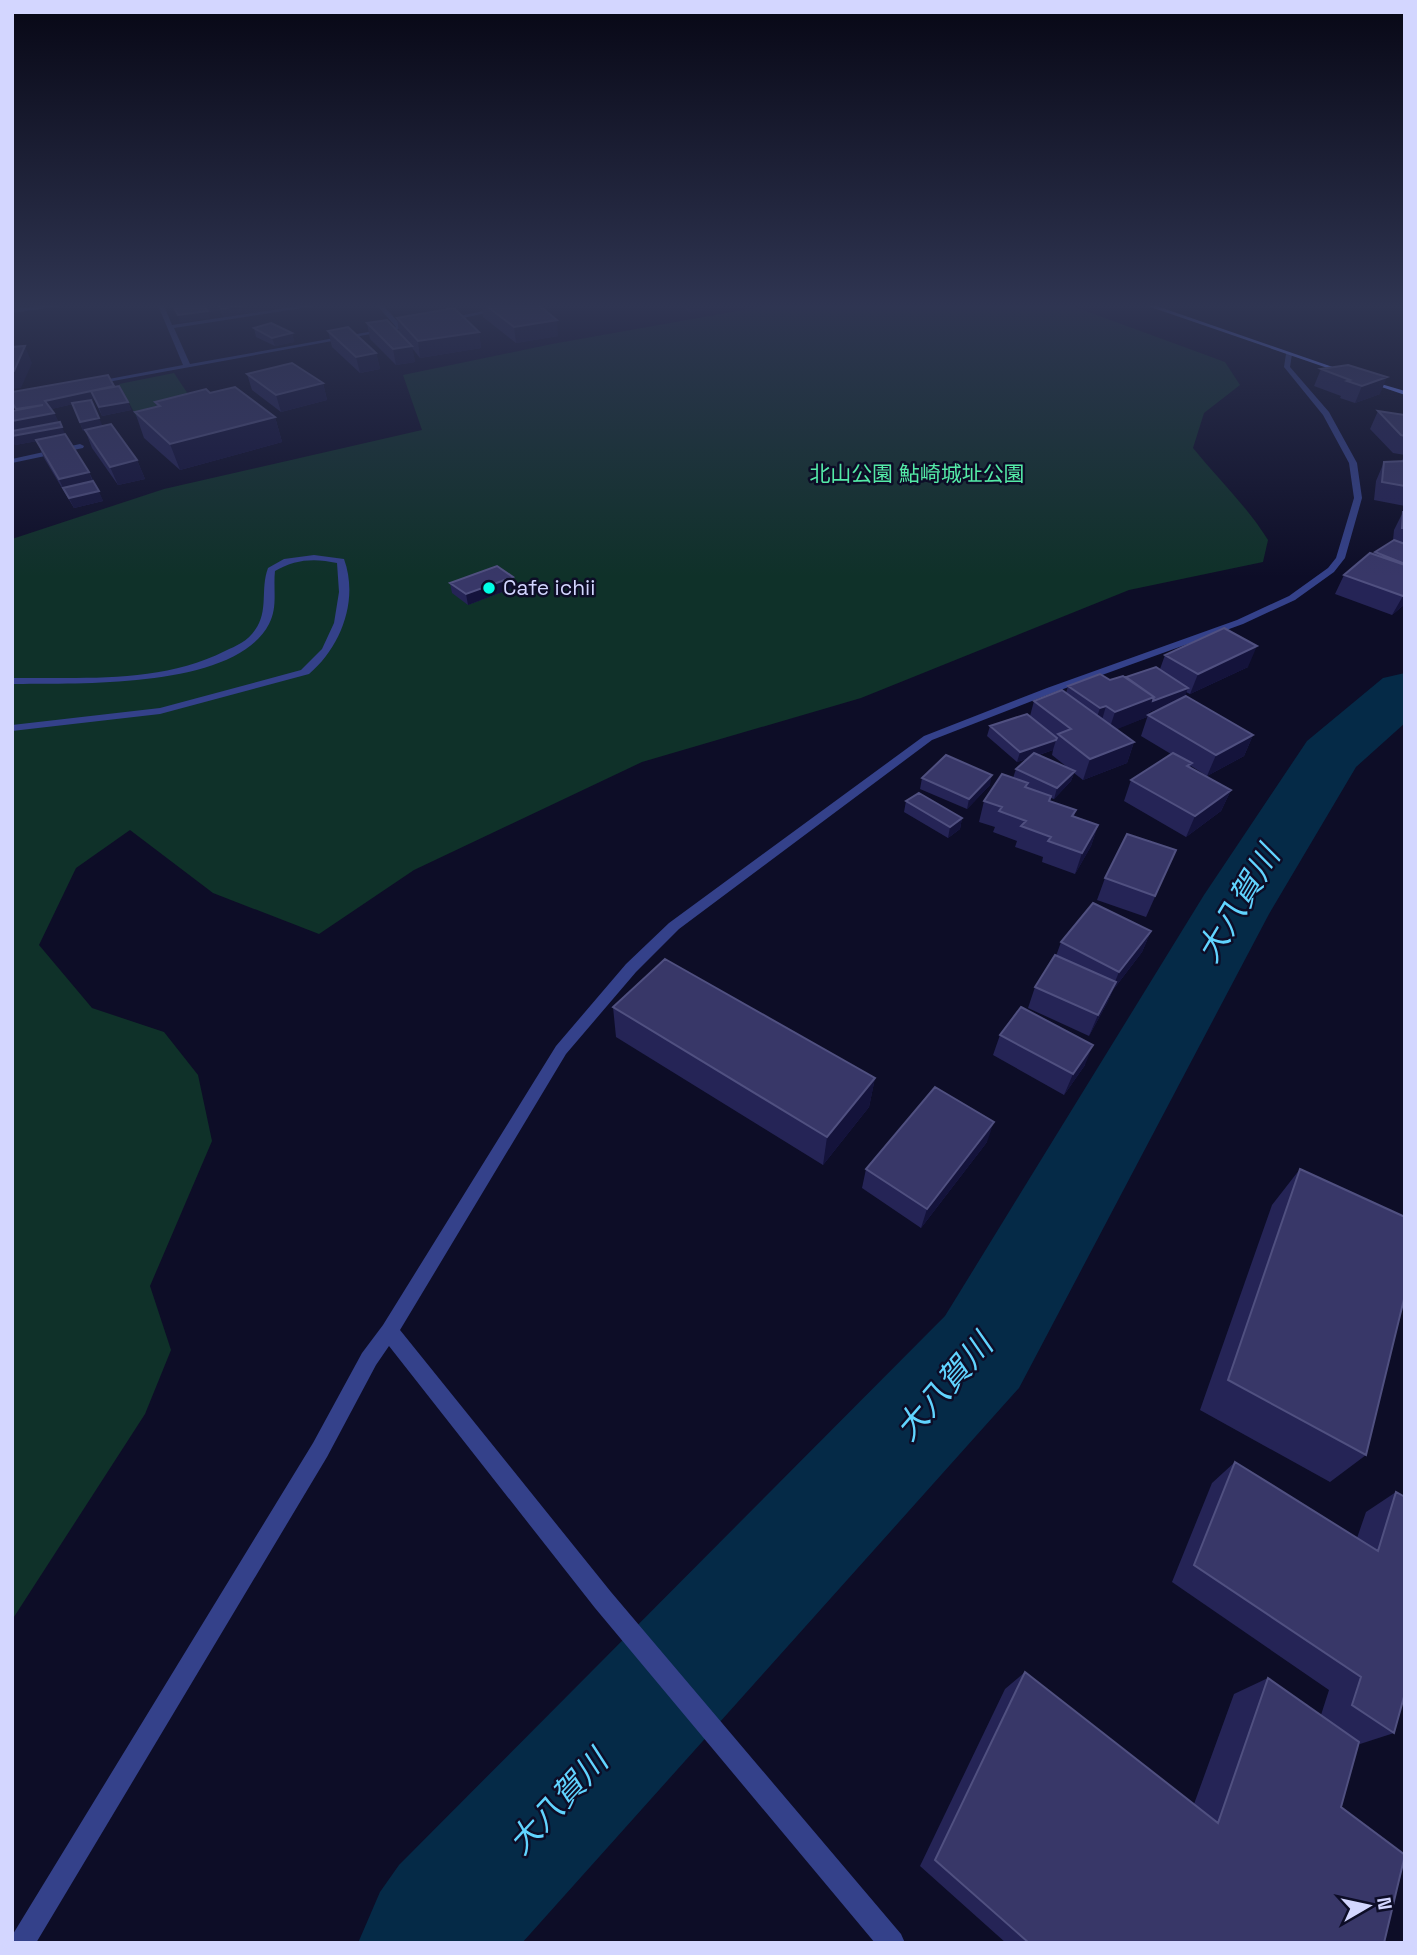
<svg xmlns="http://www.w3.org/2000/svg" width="1417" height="1955" viewBox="0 0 1417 1955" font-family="'Space Grotesk','Noto Sans JP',sans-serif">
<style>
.green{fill:#0f3129}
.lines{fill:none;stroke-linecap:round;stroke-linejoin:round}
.river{fill:#052a47;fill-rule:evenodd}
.minor{fill:#34418a;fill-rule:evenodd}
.secondary{fill:#6a83ff;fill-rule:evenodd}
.wall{fill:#252456;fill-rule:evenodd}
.shaded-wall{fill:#14133b}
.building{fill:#383768;stroke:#505080;stroke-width:2}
.poi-dot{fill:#00fee6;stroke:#0d0d27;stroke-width:2.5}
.labels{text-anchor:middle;stroke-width:5;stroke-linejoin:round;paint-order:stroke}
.far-park-label{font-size:21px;fill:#54eaa7;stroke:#0d0d27}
.far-poi-label{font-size:21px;fill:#d3d6ff;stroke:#0d0d27;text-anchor:start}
.near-water-label{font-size:32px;font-style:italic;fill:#61d4ff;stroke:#0d0d27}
</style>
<rect width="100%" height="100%" fill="#0d0d27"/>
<path class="green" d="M783,303H1064L1225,362L1240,385L1204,413L1193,448C1218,479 1247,506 1268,540L1263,562L1129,590L861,698L642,762L414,870L319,934L213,893L130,830L76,868L39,945L92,1008L164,1032L198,1075L212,1141L150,1286L171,1350L145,1414L12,1620V539L164,489L422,430L403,375L552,344Z
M174,373L200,412L142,427L119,384Z"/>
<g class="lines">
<path class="river" d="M1405,673V723L1356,767L1269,914L1019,1388L522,1943H358L380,1892L399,1865L945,1316L1204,895L1307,741L1383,678Z"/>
<path class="minor" d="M63,303H82L12,313V309Z
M157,303H163L172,325L319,303H335L174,328L190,364L396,327L375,303H381L402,326L417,323L420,325L91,385L93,382L183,365Z
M521,303H534L444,322L441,320Z
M1289,352L1292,354L1290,367L1329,412L1357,463L1362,498L1345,558L1334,572L1295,600L1243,624L1055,692L932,740L679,929L636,972L566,1054L400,1330L611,1592L901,1934L905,1943H875L595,1608L389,1346L376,1365L327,1457L36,1943H12L13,1934L313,1443L362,1353L383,1325L556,1046L626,964L669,923L924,736L1047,688L1237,620L1289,596L1328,568L1336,558L1354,498L1349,463L1323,415L1284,367L1286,354Z
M80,444L84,446L83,448L12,463V459Z
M314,555L344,559C359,600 341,647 309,674L160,714L12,731V725L160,708L301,670L322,649L334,623L339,592L337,563C315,558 295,559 275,571C273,589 278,607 269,624C235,690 76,683 12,684V678C83,677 159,684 225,651C236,646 248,641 255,630C269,611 260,589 268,568L284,559Z"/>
<path class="secondary" d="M1139,303H1148L1350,373L1345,374Z
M1364,379L1405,391V395L1364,381Z"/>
</g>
<path class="wall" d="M205,303H290L291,306L269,309L267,306L268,310L242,314L239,309L240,314L224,317L220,310L210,312Z
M481,303H536L558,336L516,343L483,317Z
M679,303H705V310L689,312Z
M397,318L479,332L481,348L420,358L412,348L415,362L396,365L370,339L367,323L399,333Z
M254,328L292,333L294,342L275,346L256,337Z
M328,331L376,353L380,369L360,373L332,347Z
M1348,365L1380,394L1355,403L1340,398L1341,396L1314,386L1321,369Z
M247,374L323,383L327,400L281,412L252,390Z
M115,387L128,402L131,410L102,416L94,399L91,400L102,426L137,460L145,479L118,485L92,448L85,430L83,431L73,404L51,409L54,413L58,421L20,429L66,436L89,472L103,501L74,508L44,458L37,441L15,445L12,439V411Z
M210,393L275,417L282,442L180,470L144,438L135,412L157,407L155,402Z
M1378,411L1405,415V506L1374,500L1376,481L1384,462H1401L1405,455L1393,453L1370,429Z
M1403,512H1405V604L1392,615L1335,594L1344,575L1393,540L1394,530Z
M513,577L515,587L468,605L452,593L450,583Z
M1165,655L1248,667L1190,694L1186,692L1184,697L1253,735L1244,756L1207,776L1191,766L1190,768L1231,790L1221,811L1186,837L1124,801L1131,780L1171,754L1141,736L1148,715L1174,702L1149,712L1147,717L1116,729L1134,742L1127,763L1083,780L1074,773L1071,781L1054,799L1051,798L1050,801L1076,810L1074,816L1098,825L1091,846L1075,874L1042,862L1043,857L1015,847L1017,841L993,832L995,827L979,822L984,801L1013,778L1016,769L1027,759L1017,762L987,736L990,726L1030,716L1034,701L1066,693L1068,686L1110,680L1160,669ZM1053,750L1052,755L1067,767L1039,755Z
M922,778L990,785L967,809L920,789Z
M906,801L962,818L960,829L948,838L904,812Z
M1176,850L1146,917L1097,900L1105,878Z
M1151,931L1142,952L1113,990L1107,1003L1089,1036L1028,1008L1035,987L1056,956L1061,942Z
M613,1007L875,1078L869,1107L823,1165L616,1037Z
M1000,1035L1085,1065L1064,1095L993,1055Z
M987,1142L921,1228L862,1188L866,1169Z
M1300,1169L1366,1455L1330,1482L1200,1410L1272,1205Z
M1235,1462L1357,1538L1366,1512L1396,1492L1394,1733L1360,1744L1359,1743L1341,1807L1384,1943H1006L920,1866L1005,1689L1025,1672L1194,1804L1234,1694L1268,1678L1321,1715L1329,1690L1172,1582L1212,1483Z"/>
<path class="shaded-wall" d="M218,303L220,310L210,312L207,304Z
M266,303L268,310L242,314L240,306Z
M267,303H290L291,306L269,309Z
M292,303H306V304L293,306Z
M688,303H705V310L689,312Z
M238,306L240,314L224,317L221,309Z
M208,311L210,318L180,323L178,315Z
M557,320L558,336L516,343L514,327Z
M479,332L481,348L420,358L418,341Z
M292,333L294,342L275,346L272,338Z
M25,346L32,363L21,388L12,389V372Z
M412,346L415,362L396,365L393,349Z
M376,353L380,369L360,373L356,357Z
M1387,377L1380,394L1355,403L1362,386Z
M323,383L327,400L281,412L276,395Z
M114,386L117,394L91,391L94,399L48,410L45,401Z
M128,402L131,410L102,416L99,407Z
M43,405L54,413L58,421L12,431V421L20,418L16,409Z
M275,417L282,442L180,470L170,444Z
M99,418L103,427L83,431L80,422Z
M62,427L66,436L15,445L12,439V436Z
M137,460L145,479L118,485L110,467Z
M89,472L96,491L63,488L59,479Z
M99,491L103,501L74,508L69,498Z
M513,577L515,587L468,605L466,594Z
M1405,594V604L1392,615L1403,596Z
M1257,646L1248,667L1190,694L1198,674Z
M1188,688L1184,699L1149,712L1147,717L1108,733L1115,712L1154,697Z
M1106,706L1100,727L1093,729L1100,708Z
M1253,735L1244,756L1207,776L1216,755Z
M1056,740L1053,750L1017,762L1020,752Z
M1134,742L1127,763L1083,780L1090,759Z
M1075,771L1071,781L1054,799L1057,788Z
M992,775L990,785L967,809L969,799Z
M1231,790L1221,811L1186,837L1195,816Z
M962,818L960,829L948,838L950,827Z
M1098,825L1091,846L1075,874L1082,853Z
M1151,931L1142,952L1113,990L1107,1003L1089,1036L1098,1015L1112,989L1119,972Z
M1093,1045L1085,1065L1064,1095L1073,1074Z
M875,1078L869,1107L823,1165L827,1137Z
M994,1122L987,1142L921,1228L927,1209Z"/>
<path class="building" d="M176,303H203L208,311L178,315L172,304Z
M218,303H236L238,306L221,309Z
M238,303H262L240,306Z
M483,303H536L557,320L514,327Z
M454,308L479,332L418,341L397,318Z
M387,320L412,346L393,349L367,323Z
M271,323L292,333L272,338L254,328Z
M348,327L376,353L356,357L328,331Z
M25,346L14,371L12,372V347Z
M292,363L323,383L276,395L247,374Z
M1348,365L1387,377L1362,386L1347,381L1350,380L1321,369Z
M108,375L114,386L45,401L54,413L12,421V411L43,405L16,409L12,402V392Z
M119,386L128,402L99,407L91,391Z
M235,387L275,417L170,444L135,412L160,406L155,402L206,389L210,393Z
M91,400L99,418L80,422L72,403Z
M1378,411L1405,415V436L1401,435Z
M60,422L62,427L12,436V431Z
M111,424L137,460L110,467L85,430Z
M65,434L89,472L59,479L36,440Z
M1405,461V486L1382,482L1384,462Z
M93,481L99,491L69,498L63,488Z
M1403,512H1405V528H1402Z
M1394,540L1405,544V564L1375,552Z
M1370,553L1405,565V594L1403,596L1344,575Z
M497,566L513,577L466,594L450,583Z
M1224,628L1257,646L1198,674L1165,655Z
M1156,667L1188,688L1153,701L1154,697L1126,677Z
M1100,674L1110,680L1123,676L1154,697L1115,712L1106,706L1100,708L1068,686Z
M1062,690L1134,742L1090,759L1058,734L1071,729L1034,701Z
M1186,696L1253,735L1216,755L1148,715Z
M1027,714L1057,738L1056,740L1020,752L990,726Z
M1034,753L1075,771L1057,788L1016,769Z
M1173,753L1192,763L1187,766L1231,790L1195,816L1131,780Z
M946,755L992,775L969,799L922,778Z
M1002,774L1028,783L1025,787L1051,796L1049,801L1076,810L1072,816L1098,825L1082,853L1048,841L1051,837L1021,826L1026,821L999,811L1002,807L984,801Z
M919,793L962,818L950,827L906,801Z
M1127,834L1176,850L1155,896L1105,878Z
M1093,903L1151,931L1119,972L1061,942Z
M1055,955L1116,982L1098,1015L1035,987Z
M665,959L875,1078L827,1137L613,1007Z
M1021,1007L1093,1045L1073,1074L1000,1035Z
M935,1087L994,1122L927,1209L866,1169Z
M1300,1169L1405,1217V1295L1366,1455L1228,1380Z
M1235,1462L1378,1551L1396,1492L1405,1497V1693L1394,1733L1352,1705L1361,1677L1194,1565Z
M1025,1672L1218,1823L1268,1678L1359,1742L1341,1807L1405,1855L1384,1943H1029L935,1860Z"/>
<linearGradient id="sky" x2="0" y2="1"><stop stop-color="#070715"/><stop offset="0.53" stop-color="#2f3552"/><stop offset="1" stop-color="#2f3552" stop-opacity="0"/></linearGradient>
<rect width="1417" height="577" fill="url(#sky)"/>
<circle class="poi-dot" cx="489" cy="588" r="7"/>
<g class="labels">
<g class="far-park-label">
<text x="917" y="481">北山公園 鮎崎城址公園</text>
</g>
<g class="far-poi-label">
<text x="503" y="595">Cafe ichii</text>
</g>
<g class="near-water-label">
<text transform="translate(1238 904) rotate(-59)" y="11">大八賀川</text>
<text transform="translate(944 1387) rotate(-49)" y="11">大八賀川</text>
<text transform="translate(558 1802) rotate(-47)" y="11">大八賀川</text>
</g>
</g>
<rect width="1417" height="1955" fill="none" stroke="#d3d6ff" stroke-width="28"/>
<g transform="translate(1368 1906) rotate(81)" stroke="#0d0d27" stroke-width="5" paint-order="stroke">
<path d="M0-5L12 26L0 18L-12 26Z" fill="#d3d6ff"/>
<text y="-10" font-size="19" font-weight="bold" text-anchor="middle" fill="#d3d6ff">N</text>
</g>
</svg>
